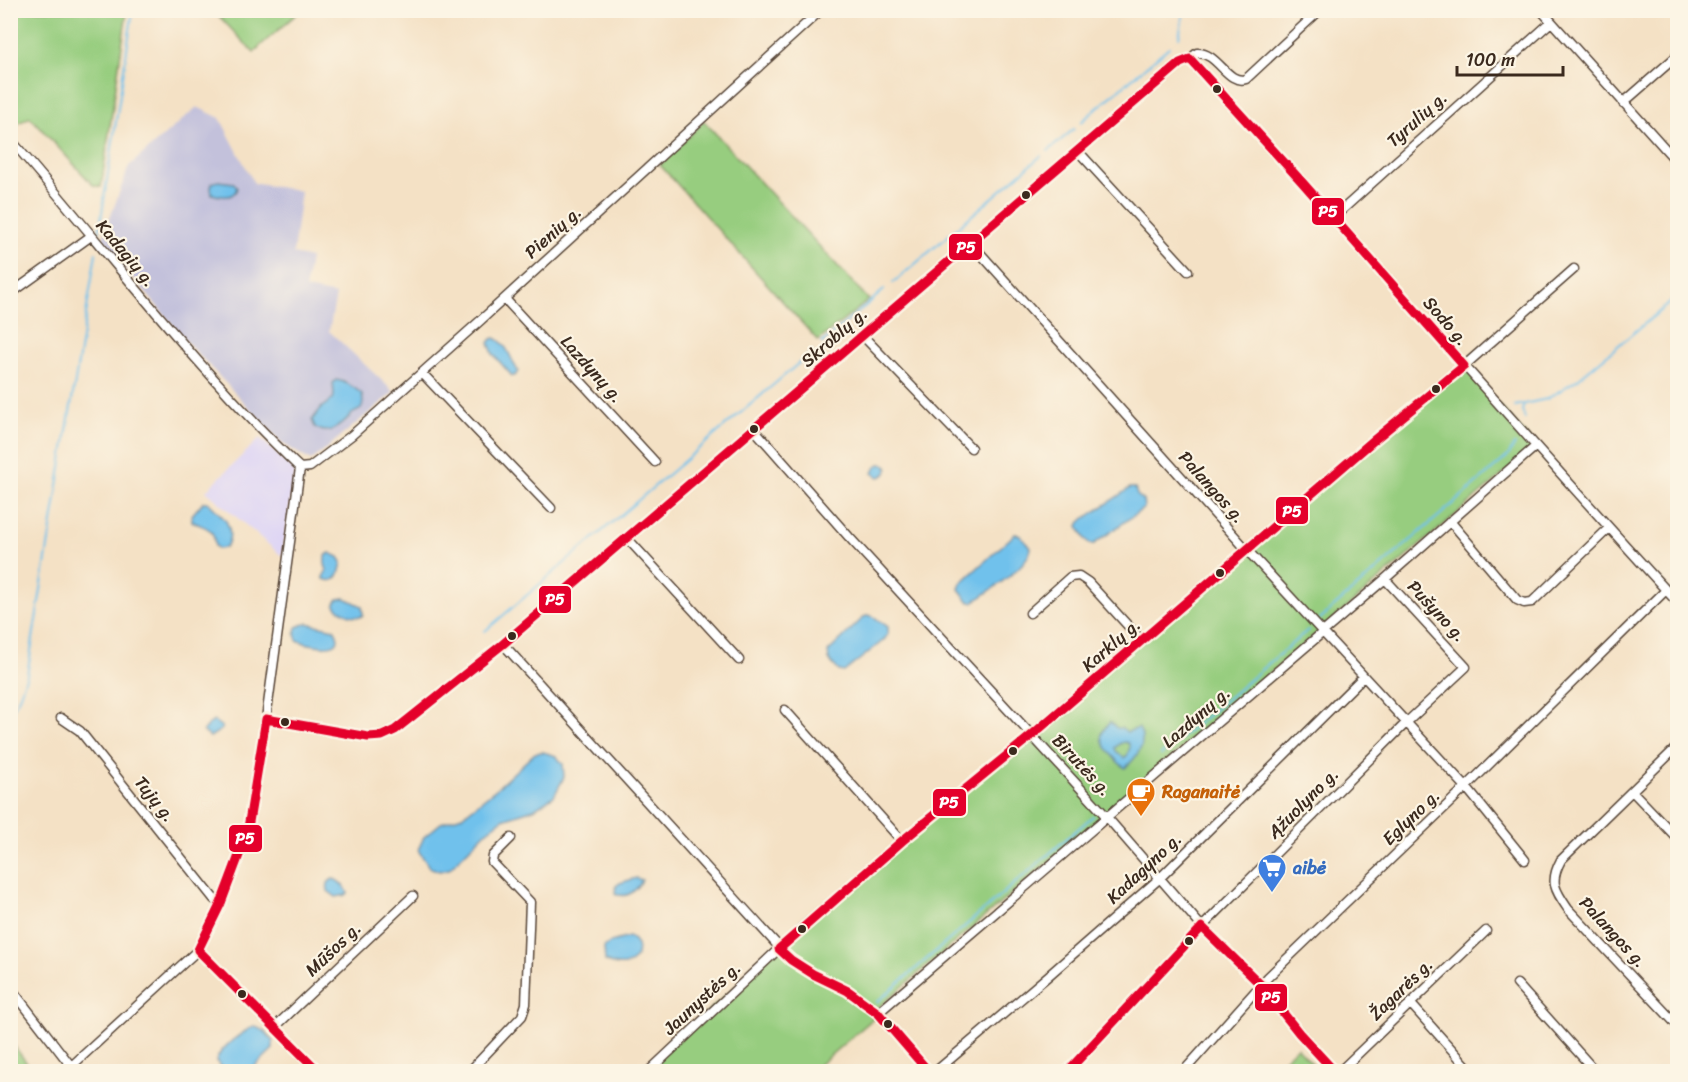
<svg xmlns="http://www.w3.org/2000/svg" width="1688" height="1082" viewBox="0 0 1688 1082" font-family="Sriracha,sans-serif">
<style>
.built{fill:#ded5f5}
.industrial{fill:#c3c1db}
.green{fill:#97cd7f;stroke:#697c4e;stroke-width:1.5}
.water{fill:#70c1ec;stroke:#567685;stroke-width:1.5;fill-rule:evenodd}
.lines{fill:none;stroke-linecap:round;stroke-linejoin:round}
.stream{stroke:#70c1ec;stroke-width:2}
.minor-casing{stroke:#574537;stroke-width:11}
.minor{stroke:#fff;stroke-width:8}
.bus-1-casing{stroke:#fcf5e5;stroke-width:14}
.bus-1{stroke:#e4002b;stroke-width:9}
.bus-dot{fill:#3b2a1e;stroke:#fcf5e5;stroke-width:2}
.labels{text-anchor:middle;stroke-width:4.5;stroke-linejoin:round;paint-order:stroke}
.street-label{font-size:18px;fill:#3b2a1e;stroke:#fcf5e5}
.food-label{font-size:18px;font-weight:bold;fill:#c56008;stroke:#fcf5e5;text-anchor:start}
.shop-label{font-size:18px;font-weight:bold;fill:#366cbe;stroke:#fcf5e5;text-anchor:start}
.line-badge{stroke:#fcf5e5;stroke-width:2}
.badge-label{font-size:16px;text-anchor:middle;font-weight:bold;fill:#fff}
</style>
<rect width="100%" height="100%" fill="#fcf5e5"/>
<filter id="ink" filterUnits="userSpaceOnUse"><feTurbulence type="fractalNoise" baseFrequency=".0167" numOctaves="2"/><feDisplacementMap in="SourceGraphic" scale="12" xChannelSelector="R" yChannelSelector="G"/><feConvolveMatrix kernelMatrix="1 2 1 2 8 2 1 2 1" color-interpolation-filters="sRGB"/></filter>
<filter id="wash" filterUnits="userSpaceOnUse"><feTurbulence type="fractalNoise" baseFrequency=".008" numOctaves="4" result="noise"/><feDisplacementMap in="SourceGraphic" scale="24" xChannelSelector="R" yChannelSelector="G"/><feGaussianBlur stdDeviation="1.35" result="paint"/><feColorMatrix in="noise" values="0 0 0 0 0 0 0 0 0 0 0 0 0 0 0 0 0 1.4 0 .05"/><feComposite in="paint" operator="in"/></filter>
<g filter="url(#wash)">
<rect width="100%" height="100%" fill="#f4e1c5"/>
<path class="built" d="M260,438L295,471L282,556L206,491Z"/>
<path class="industrial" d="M197,107L220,118L254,183L301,191L293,254L310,258L305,289L336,295L329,331L394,392L311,461L282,443L186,341L102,240L129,166Z"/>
<path class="green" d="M11,10L127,11L101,187L93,185L30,117L11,127Z
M214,11H300L260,46L254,53Z
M704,121L869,300L818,341L660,165Z
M1464,366L1536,446L879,1007L875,1017L812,1071L641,1072L760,964Z
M11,1042L33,1071H11Z
M1297,1047L1319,1071H1272Z"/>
<path class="water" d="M218,181L234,183L237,188C234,199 222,197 212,194L211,188L212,183Z
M495,338C507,343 511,360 518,371L515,376H512L493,354L489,343L492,339Z
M336,380C346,381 355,388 362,394C363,399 364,405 361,409C358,411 355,412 352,414C342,424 329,438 315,427L312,420L322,407L333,399L334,395L333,383Z
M880,464L886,465L888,468C887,473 885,476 879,477L873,473L876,467Z
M1130,488H1135L1137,495L1143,500L1144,508L1094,544H1090L1086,540L1078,526L1080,522Z
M203,502H208C220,515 233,522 229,540C227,547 225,548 219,549L215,546C214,525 205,529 192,521V515Z
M1015,534L1020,535L1031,548C1028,567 990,590 974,602H969L959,589L961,583Z
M330,553L339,557L342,562C340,573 337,585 324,579L323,577L327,570C324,564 323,556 330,553Z
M345,598L362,606L363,615L360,617C351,617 344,613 337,608L335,603L338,599Z
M868,615L874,617L888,627V634L884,640L844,672L839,671L829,660L828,652L864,617Z
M307,623L334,629C351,655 307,645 297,640L295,634L297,627Z
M214,721L222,727V729L210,737L203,731L208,725Z
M1110,722L1117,728H1122L1127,732L1139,728C1148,744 1137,757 1125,768C1117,762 1101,745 1102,735C1102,730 1107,726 1110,722ZM1124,742L1128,743L1130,747L1127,756L1124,758L1116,751L1115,748L1119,744Z
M543,752L556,756L563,764L564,777L554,796L534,809L503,819L487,831L449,869L439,871L429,867L418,850L424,837L441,823L462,816L496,789L535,753Z
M636,878L642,880C637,891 626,900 615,893L616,886L620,883Z
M333,879C339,880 345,887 348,893L346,895L336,897L328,891C327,885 327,882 333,879Z
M629,937C647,944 636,977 605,961L604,947L611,942Z
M254,1026L264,1031L273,1041V1049L250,1071H224L216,1061C221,1046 240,1034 254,1026Z"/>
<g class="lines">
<path class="stream" d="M1179,37L1184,10
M1081,122L1169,47
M1048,151L1074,129
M99,232L133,10
M893,283L1041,156
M822,343L884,290
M1524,405L1522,410L1525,419
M1515,406L1547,399L1578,379L1678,296
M1320,619L1508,456L1515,444
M485,631L813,351
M10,713L18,700L27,675L96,253
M1161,755L1308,630
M877,1002L1093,816"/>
</g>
</g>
<g filter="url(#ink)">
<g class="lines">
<g class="minor-casing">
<path id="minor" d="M1541,10L1678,163
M1190,59C1355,239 1513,424 1678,603
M1623,103L1678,55
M10,139C106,249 194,367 300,468
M1077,150L1188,271
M1333,218L1551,22
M971,243L1247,550L1466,787L1525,860
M10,294L91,236
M505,299L655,462
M862,335L971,448
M422,373L551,508
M754,429L849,537L1106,816L1202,927L1261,985L1299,1033L1335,1072
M300,468L310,467L352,435L481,320L821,10
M1450,521L1517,600L1524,603L1532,602L1609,528
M626,537L739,660
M1030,613L1070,577L1079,576L1088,582L1141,640
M503,644L791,960L813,974L848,991L878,1013L929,1072
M785,710L902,841
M61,718L80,731L214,899L221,903
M266,719L368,737L382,736L395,730L503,644L1180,63L1190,59L1197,53C1218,52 1227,85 1246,79L1320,10
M1678,746L1561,860C1549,882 1555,890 1568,909L1678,1026
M1632,791L1678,839
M198,950L319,1072
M1517,984L1596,1072
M10,987L71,1066
M1410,1003L1472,1072
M878,1013L1385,579L1536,446
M275,1027L413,896
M65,1072L198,950L221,903L240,856L247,834L266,719L300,468
M469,1072L522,1016L526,1004L530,902L492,862L493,856L511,838
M648,1072L801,928L902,841L1032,735L1374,440L1464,366L1574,269
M935,1072L1048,976L1160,878L1363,677
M1067,1072L1202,927L1407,722L1466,667L1385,579
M1183,1072L1268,977L1466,787L1666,590
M1339,1072L1486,931"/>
</g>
<use href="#minor" class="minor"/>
<g class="bus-1-casing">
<path id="bus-1" d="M1190,59L1302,182L1464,366
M266,719L368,737L382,736L395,730L503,644L1180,63L1190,59
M1202,927L1261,985L1299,1033L1335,1072
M779,949L902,841L1032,735L1374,440L1464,366
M779,949L791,960L813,974L848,991L878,1013L929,1072
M198,950L221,903L247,834L266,719
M198,950L319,1072
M1067,1072L1202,927"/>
</g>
<use href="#bus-1" class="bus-1"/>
</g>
</g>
<defs>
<g id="cafe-pin" transform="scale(1.5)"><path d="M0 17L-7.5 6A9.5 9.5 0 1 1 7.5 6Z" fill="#e8710a" stroke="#fcf5e5"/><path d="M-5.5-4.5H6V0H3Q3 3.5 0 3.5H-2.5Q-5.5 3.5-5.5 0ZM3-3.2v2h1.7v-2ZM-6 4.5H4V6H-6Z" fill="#fff"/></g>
<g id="supermarket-pin" transform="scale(1.5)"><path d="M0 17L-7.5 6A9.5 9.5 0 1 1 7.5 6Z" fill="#3f7fe0" stroke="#fcf5e5"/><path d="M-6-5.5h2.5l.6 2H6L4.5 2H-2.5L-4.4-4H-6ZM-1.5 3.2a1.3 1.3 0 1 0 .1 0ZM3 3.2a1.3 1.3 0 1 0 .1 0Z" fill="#fff"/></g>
</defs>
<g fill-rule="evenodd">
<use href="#cafe-pin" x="1141" y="792"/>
<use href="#supermarket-pin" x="1272" y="868"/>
</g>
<g class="bus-dot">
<circle cx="1217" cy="89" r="5"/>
<circle cx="1026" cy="195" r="5"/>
<circle cx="1436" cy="389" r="5"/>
<circle cx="754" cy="429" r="5"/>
<circle cx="1220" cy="573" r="5"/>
<circle cx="512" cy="636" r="5"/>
<circle cx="285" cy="722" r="5"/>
<circle cx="1013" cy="751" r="5"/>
<circle cx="802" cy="929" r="5"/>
<circle cx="1189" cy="941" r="5"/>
<circle cx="242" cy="994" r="5"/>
<circle cx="888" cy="1024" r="5"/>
</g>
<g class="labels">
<g class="street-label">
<text transform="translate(1417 119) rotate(-42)" y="6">Tyrulių g.</text>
<text transform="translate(553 232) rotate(-42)" y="6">Pienių g.</text>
<text transform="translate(126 253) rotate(50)" y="6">Kadagių g.</text>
<text transform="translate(1446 321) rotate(49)" y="6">Sodo g.</text>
<text transform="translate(834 337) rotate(-41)" y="6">Skroblų g.</text>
<text transform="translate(592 369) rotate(48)" y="6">Lazdynų g.</text>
<text transform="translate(1212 487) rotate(48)" y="6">Palangos g.</text>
<text transform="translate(1437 611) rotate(47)" y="6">Pušyno g.</text>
<text transform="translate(1111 645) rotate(-41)" y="6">Karklų g.</text>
<text transform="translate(1196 717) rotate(-41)" y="6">Lazdynų g.</text>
<text transform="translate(1082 765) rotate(47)" y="6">Birutės g.</text>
<text transform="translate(155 799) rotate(51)" y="6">Tujų g.</text>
<text transform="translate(1303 803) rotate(-45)" y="6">Ąžuolyno g.</text>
<text transform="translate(1411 817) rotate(-44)" y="6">Eglyno g.</text>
<text transform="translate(1144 868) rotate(-43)" y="6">Kadagyno g.</text>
<text transform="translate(1613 932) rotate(47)" y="6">Palangos g.</text>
<text transform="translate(333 949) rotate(-44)" y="6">Mūšos g.</text>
<text transform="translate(1401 989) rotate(-44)" y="6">Žagarės g.</text>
<text transform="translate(702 998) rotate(-43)" y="6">Jaunystės g.</text>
</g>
<g class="food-label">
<text x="1162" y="798">Raganaitė</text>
</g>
<g class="shop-label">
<text x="1293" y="874">aibė</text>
</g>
</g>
<g class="line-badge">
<rect x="1311" y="197" width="34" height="29" rx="6" fill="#e4002b"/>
<rect x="948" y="233" width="35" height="28" rx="6" fill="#e4002b"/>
<rect x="1275" y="496" width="34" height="29" rx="6" fill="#e4002b"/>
<rect x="538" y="585" width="34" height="29" rx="6" fill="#e4002b"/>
<rect x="932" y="788" width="35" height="29" rx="6" fill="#e4002b"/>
<rect x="228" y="824" width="35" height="29" rx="6" fill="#e4002b"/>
<rect x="1254" y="983" width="34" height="29" rx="6" fill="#e4002b"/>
</g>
<g class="badge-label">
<text x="1328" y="217">P5</text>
<text x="966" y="253">P5</text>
<text x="1292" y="517">P5</text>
<text x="555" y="605">P5</text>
<text x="949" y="808">P5</text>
<text x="245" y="844">P5</text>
<text x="1271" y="1003">P5</text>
</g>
<rect width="1688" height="1082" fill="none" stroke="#fcf5e5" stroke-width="36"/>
<path d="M1457 66v9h106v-9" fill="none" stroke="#3b2a1e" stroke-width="3"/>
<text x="1466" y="66" font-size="18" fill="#3b2a1e" stroke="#fcf5e5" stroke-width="4.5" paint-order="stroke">100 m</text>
</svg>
